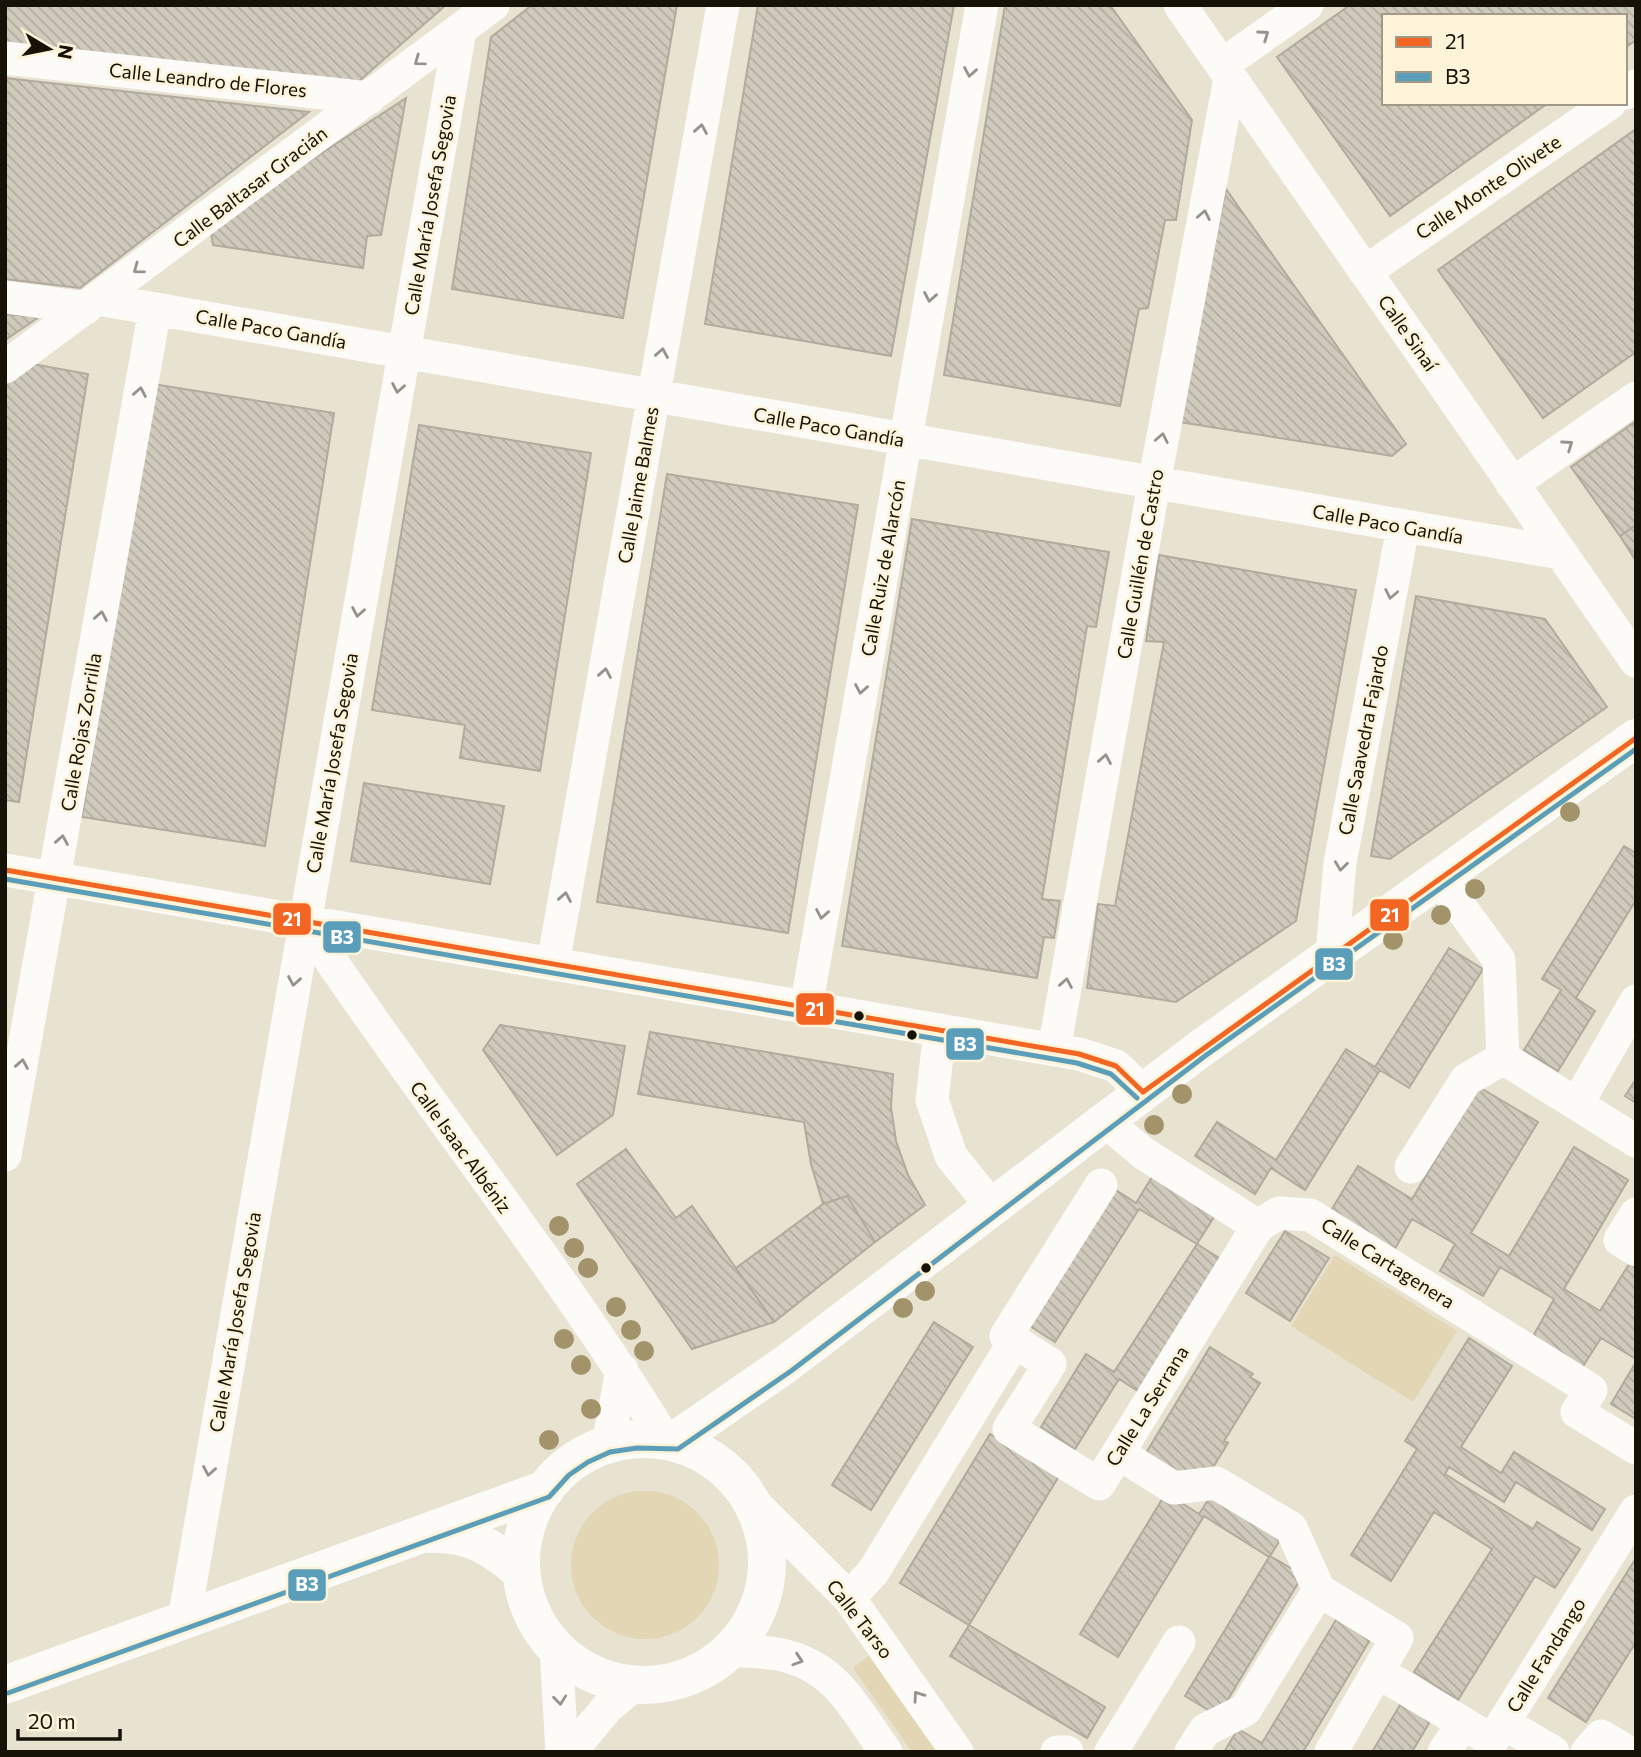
<svg xmlns="http://www.w3.org/2000/svg" width="1641" height="1757" viewBox="0 0 1641 1757" font-family="Commissioner,sans-serif">
<style>
.green{fill:#e2d6b4}
.building{fill:url(#building-back-hatch);stroke:#b0ab9d;stroke-width:2}
.lines{fill:none;stroke-linecap:round;stroke-linejoin:round}
.minor{stroke:#fcfbf8;stroke-width:33}
.major{stroke:#fcfbf8;stroke-width:38}
.bus-1-casing{stroke:#fdf3d9;stroke-width:10}
.bus-2-casing{stroke:#fdf3d9;stroke-width:10}
.bus-1{stroke:#f26522;stroke-width:5}
.bus-2{stroke:#5b9eb9;stroke-width:5}
.tree{fill:#a2936a}
.oneway{stroke:#94928c}
.bus-dot{fill:#161207;stroke:#fdf3d9;stroke-width:2.5}
.labels{text-anchor:middle;stroke-width:5;stroke-linejoin:round;paint-order:stroke}
.street-label{font-size:19px;fill:#161207;stroke:#fdf3d9}
.line-badge{stroke:#fdf3d9;stroke-width:2.5}
.badge-label{font-size:19px;text-anchor:middle;font-weight:bold;fill:#fff}
</style>
<defs>
<pattern id="building-back-hatch" width="6" height="6" patternUnits="userSpaceOnUse" patternTransform="scale(1.75)"><rect width="6" height="6" fill="#cfcabc"/><path d="M-1 5l2 2M0 0l6 6M5-1l2 2" fill="none" stroke="#b1aca0"/></pattern>
</defs>
<rect width="100%" height="100%" fill="#e8e2d0"/>
<path class="green" d="M1335,1255L1457,1331L1413,1402L1291,1326Z
M571 1565a74 74 0 1 1 148 0a74 74 0 1 1-148 0Z
M869,1656L937,1752H912L853,1668Z"/>
<path class="building" d="M5,5H446L358,82L5,43Z
M532,5H677L623,318L452,289L491,37Z
M758,5H954L891,356L705,324Z
M1005,5H1110L1192,120L1176,220H1165L1148,308L1139,309L1120,406L944,375Z
M1350,5H1636V40L1625,48V16H1384V103H1548L1390,216L1277,57Z
M5,78L309,112L80,288L5,279Z
M406,98L381,235L367,236L363,268L213,245L210,226Z
M1636,129V352L1543,418L1438,270Z
M1226,189L1406,444L1392,456L1179,422Z
M5,314L39,317L5,340Z
M27,363L88,374L19,802L5,800V381Z
M153,384L334,413L265,846L82,817Z
M1636,421V525L1620,536L1571,467Z
M419,425L591,453L540,771L460,758L465,725L372,710Z
M667,474L858,505L788,933L597,902Z
M912,519L1109,552L1096,627L1087,626L1042,899L1060,901L1054,938L1044,937L1037,978L842,946Z
M1636,525V561L1620,536Z
M1159,555L1356,590L1296,921L1176,1002L1087,988L1098,904L1115,906L1164,642L1146,641Z
M1416,596L1545,619L1607,707L1390,859L1371,856Z
M364,783L504,806L490,884L351,861Z
M1624,846L1636,853V900L1576,998L1595,1011L1558,1071L1524,1050L1561,990L1542,979Z
M1449,948L1483,969L1409,1088L1375,1067Z
M500,1025L625,1046L613,1115L557,1155L483,1050Z
M650,1032L893,1074L891,1107L896,1141L908,1175L925,1205L875,1242L847,1196L823,1204L811,1164L804,1122L638,1094Z
M1346,1049L1380,1070L1305,1190L1271,1168L1255,1194L1195,1156L1217,1122L1276,1160Z
M1636,1079V1103L1625,1096Z
M1479,1087L1538,1122L1471,1233L1509,1256L1574,1147L1628,1180L1564,1289L1600,1311L1629,1264L1636,1268V1359L1601,1338L1582,1368L1532,1338L1554,1299L1500,1267L1483,1296L1440,1271L1455,1244L1412,1219L1393,1252L1329,1214L1358,1166L1412,1199Z
M626,1149L676,1218L692,1206L774,1322L692,1349L577,1184Z
M1152,1177L1214,1217L1197,1244L1139,1209L1055,1342L1022,1321L1108,1185L1136,1203Z
M847,1196L875,1242L774,1322L736,1268L823,1204Z
M1285,1231L1329,1258L1290,1321L1246,1293Z
M1197,1244L1224,1261L1141,1393L1119,1379L1075,1449L1041,1427L1086,1354L1114,1372Z
M934,1322L973,1347L871,1510L832,1485Z
M1469,1338L1512,1366L1461,1447L1501,1473L1514,1452L1605,1509L1592,1530L1516,1482L1504,1502L1449,1467L1445,1474L1533,1529L1537,1522L1580,1549L1555,1588L1535,1576L1458,1700L1414,1672L1492,1549L1434,1512L1391,1581L1351,1555L1417,1449L1405,1441Z
M1210,1347L1253,1374L1250,1377L1260,1383L1224,1441L1228,1443L1201,1487L1146,1453Z
M1636,1362V1419L1611,1404Z
M990,1434L1059,1476L969,1625L900,1583Z
M1214,1491L1284,1534L1270,1556L1303,1575L1218,1716L1185,1696L1269,1557L1204,1516L1118,1657L1080,1634L1166,1493L1199,1514Z
M1636,1558V1642L1586,1722L1548,1698Z
M1343,1608L1377,1628L1303,1752H1224L1238,1729L1262,1743Z
M969,1625L1105,1707L1087,1738L950,1656Z
M1406,1695L1435,1713L1412,1752H1372Z"/>
<g class="lines">
<path class="minor" d="M1180,5L1636,661
M5,58L369,98
M1222,65L1307,5
M1625,93L1636,86
M1365,272L1610,103
M5,297L86,308
M98,299L1560,553
M5,367L493,5
M1512,484L1636,398
M5,870L1079,1054L1116,1066L1143,1092
M1439,878L1499,960L1503,1058L1636,1141
M304,921C421,1097 555,1261 665,1440
M1332,954L1340,863L1403,527
M553,964L723,5
M806,1008L982,5
M940,1030L932,1100L951,1156L992,1207
M1054,1050L1154,484L1230,78
M1577,1104L1636,1001
M1105,1121L1143,1153L1258,1226
M5,1155L155,309
M1411,1167L1466,1080L1503,1058
M1101,1185L1006,1336L1050,1364L1009,1429L1099,1484L1258,1226L1279,1213L1310,1215L1591,1390L1577,1412L1636,1448
M1636,1214L1620,1240L1636,1250
M608,1444L622,1370
M1118,1453L1174,1488L1216,1483L1291,1528L1319,1590L1397,1638L1331,1752
M748,1497L849,1598L957,1752
M849,1598L873,1572L1005,1357
M184,1620L460,31
M556,1649L562,1752
M731,1650C748,1652 768,1651 786,1656C838,1669 856,1711 886,1752
M1378,1672L1463,1723
M1504,1723L1553,1752
M570,1752L607,1708L634,1685
M1057,1752H1067
M1111,1752L1179,1642
M1191,1752L1205,1730L1245,1710L1319,1590
M1444,1752L1463,1723L1492,1741L1636,1511
M1587,1752L1601,1736L1628,1752"/>
<path class="major" d="M521 1562a123 123 0 1 1 246 0a123 123 0 1 1-246 0Z
M673,1442L786,1364L1200,1049L1636,738
M427,1534C468,1532 491,1546 521,1572
M5,1685L546,1489"/>
<g class="bus-1-casing">
<path id="bus-1" d="M5,870L1079,1054L1116,1066L1143,1092
M1143,1092L1636,738"/>
</g>
<g class="bus-2-casing">
<path id="bus-2" d="M5,879L1077,1063L1111,1074L1137,1098
M8,1693L549,1497L569,1475L588,1462L610,1452L637,1448L678,1449L791,1371L1205,1056L1636,749"/>
</g>
<use href="#bus-1" class="bus-1"/>
<use href="#bus-2" class="bus-2"/>
</g>
<g class="tree">
<circle cx="1570" cy="812" r="10"/>
<circle cx="1475" cy="889" r="10"/>
<circle cx="1441" cy="915" r="10"/>
<circle cx="1393" cy="940" r="10"/>
<circle cx="1182" cy="1094" r="10"/>
<circle cx="1154" cy="1125" r="10"/>
<circle cx="559" cy="1226" r="10"/>
<circle cx="574" cy="1248" r="10"/>
<circle cx="588" cy="1268" r="10"/>
<circle cx="925" cy="1291" r="10"/>
<circle cx="616" cy="1307" r="10"/>
<circle cx="903" cy="1308" r="10"/>
<circle cx="631" cy="1330" r="10"/>
<circle cx="564" cy="1339" r="10"/>
<circle cx="644" cy="1351" r="10"/>
<circle cx="581" cy="1365" r="10"/>
<circle cx="591" cy="1409" r="10"/>
<circle cx="549" cy="1440" r="10"/>
</g>
<defs><path id="oneway-chevron" d="M-2-3.5L2.5 0L-2 3.5" fill="none" stroke-width="1.6" stroke-linecap="round" stroke-linejoin="round" transform="scale(1.75)"/></defs>
<g class="oneway">
<use href="#oneway-chevron" transform="translate(1264 35) rotate(-35)"/>
<use href="#oneway-chevron" transform="translate(419 61) rotate(144)"/>
<use href="#oneway-chevron" transform="translate(970 72) rotate(100)"/>
<use href="#oneway-chevron" transform="translate(701 129) rotate(-80)"/>
<use href="#oneway-chevron" transform="translate(1204 215) rotate(-79)"/>
<use href="#oneway-chevron" transform="translate(138 269) rotate(143)"/>
<use href="#oneway-chevron" transform="translate(930 297) rotate(100)"/>
<use href="#oneway-chevron" transform="translate(662 353) rotate(-80)"/>
<use href="#oneway-chevron" transform="translate(398 388) rotate(100)"/>
<use href="#oneway-chevron" transform="translate(140 392) rotate(-80)"/>
<use href="#oneway-chevron" transform="translate(1162 438) rotate(-79)"/>
<use href="#oneway-chevron" transform="translate(1568 445) rotate(-35)"/>
<use href="#oneway-chevron" transform="translate(1391 594) rotate(101)"/>
<use href="#oneway-chevron" transform="translate(358 612) rotate(100)"/>
<use href="#oneway-chevron" transform="translate(101 616) rotate(-80)"/>
<use href="#oneway-chevron" transform="translate(605 673) rotate(-80)"/>
<use href="#oneway-chevron" transform="translate(861 689) rotate(100)"/>
<use href="#oneway-chevron" transform="translate(1105 759) rotate(-80)"/>
<use href="#oneway-chevron" transform="translate(62 840) rotate(-80)"/>
<use href="#oneway-chevron" transform="translate(1341 866) rotate(97)"/>
<use href="#oneway-chevron" transform="translate(565 897) rotate(-80)"/>
<use href="#oneway-chevron" transform="translate(822 914) rotate(100)"/>
<use href="#oneway-chevron" transform="translate(294 981) rotate(100)"/>
<use href="#oneway-chevron" transform="translate(1066 983) rotate(-80)"/>
<use href="#oneway-chevron" transform="translate(22 1064) rotate(-80)"/>
<use href="#oneway-chevron" transform="translate(209 1471) rotate(100)"/>
<use href="#oneway-chevron" transform="translate(798 1660) rotate(18)"/>
<use href="#oneway-chevron" transform="translate(918 1696) rotate(-125)"/>
<use href="#oneway-chevron" transform="translate(560 1700) rotate(84)"/>
</g>
<g class="bus-dot">
<circle cx="859" cy="1016" r="6"/>
<circle cx="912" cy="1035" r="6"/>
<circle cx="926" cy="1268" r="6"/>
</g>
<g class="labels">
<g class="street-label">
<text transform="translate(208 80) rotate(6)" y="7">Calle Leandro de Flores</text>
<text transform="translate(250 187) rotate(-37)" y="7">Calle Baltasar Gracián</text>
<text transform="translate(1488 187) rotate(-34)" y="7">Calle Monte Olivete</text>
<text transform="translate(430 205) rotate(-80)" y="7">Calle María Josefa Segovia</text>
<text transform="translate(271 329) rotate(10)" y="7">Calle Paco Gandía</text>
<text transform="translate(1408 333) rotate(55)" y="7">Calle Sinaí</text>
<text transform="translate(829 427) rotate(10)" y="7">Calle Paco Gandía</text>
<text transform="translate(638 485) rotate(-80)" y="7">Calle Jaime Balmes</text>
<text transform="translate(1388 524) rotate(10)" y="7">Calle Paco Gandía</text>
<text transform="translate(1140 564) rotate(-80)" y="7">Calle Guillén de Castro</text>
<text transform="translate(883 568) rotate(-80)" y="7">Calle Ruiz de Alarcón</text>
<text transform="translate(81 732) rotate(-80)" y="7">Calle Rojas Zorrilla</text>
<text transform="translate(1363 740) rotate(-79)" y="7">Calle Saavedra Fajardo</text>
<text transform="translate(332 763) rotate(-80)" y="7">Calle María Josefa Segovia</text>
<text transform="translate(461 1147) rotate(54)" y="7">Calle Isaac Albéniz</text>
<text transform="translate(1388 1263) rotate(32)" y="7">Calle Cartagenera</text>
<text transform="translate(235 1322) rotate(-80)" y="7">Calle María Josefa Segovia</text>
<text transform="translate(1147 1406) rotate(-58)" y="7">Calle La Serrana</text>
<text transform="translate(860 1619) rotate(52)" y="7">Calle Tarso</text>
<text transform="translate(1546 1655) rotate(-58)" y="7">Calle Fandango</text>
</g>
</g>
<g class="line-badge">
<rect x="1369" y="898" width="41" height="34" rx="7" fill="#f26522"/>
<rect x="272" y="902" width="40" height="34" rx="7" fill="#f26522"/>
<rect x="322" y="920" width="40" height="34" rx="7" fill="#5b9eb9"/>
<rect x="1314" y="947" width="40" height="34" rx="7" fill="#5b9eb9"/>
<rect x="795" y="992" width="40" height="34" rx="7" fill="#f26522"/>
<rect x="945" y="1027" width="40" height="34" rx="7" fill="#5b9eb9"/>
<rect x="287" y="1568" width="40" height="34" rx="7" fill="#5b9eb9"/>
</g>
<g class="badge-label">
<text x="1390" y="922">21</text>
<text x="292" y="926">21</text>
<text x="342" y="944">B3</text>
<text x="1334" y="971">B3</text>
<text x="815" y="1016">21</text>
<text x="965" y="1051">B3</text>
<text x="307" y="1591">B3</text>
</g>
<rect width="1641" height="1757" fill="none" stroke="#161207" stroke-width="14"/>
<rect x="1382" y="14" width="245" height="91" fill="#fdf3d9" stroke="#a19985" stroke-width="2"/>
<rect x="1396" y="37" width="35" height="10" fill="#f26522" stroke="#a19985" stroke-width="2"/>
<text x="1445" y="49" font-size="21" fill="#161207">21</text>
<rect x="1396" y="72" width="35" height="10" fill="#5b9eb9" stroke="#a19985" stroke-width="2"/>
<text x="1445" y="84" font-size="21" fill="#161207">B3</text>
<g transform="translate(49 49) rotate(100)" stroke="#fdf3d9" stroke-width="5" paint-order="stroke">
<path d="M0-5L12 26L0 18L-12 26Z" fill="#161207"/>
<text y="-10" font-size="19" font-weight="bold" text-anchor="middle" fill="#161207">N</text>
</g>
<path d="M18 1729v10h102v-10" fill="none" stroke="#161207" stroke-width="3.5"/>
<text x="28" y="1729" font-size="21" fill="#161207" stroke="#fdf3d9" stroke-width="5" paint-order="stroke">20 m</text>
</svg>
